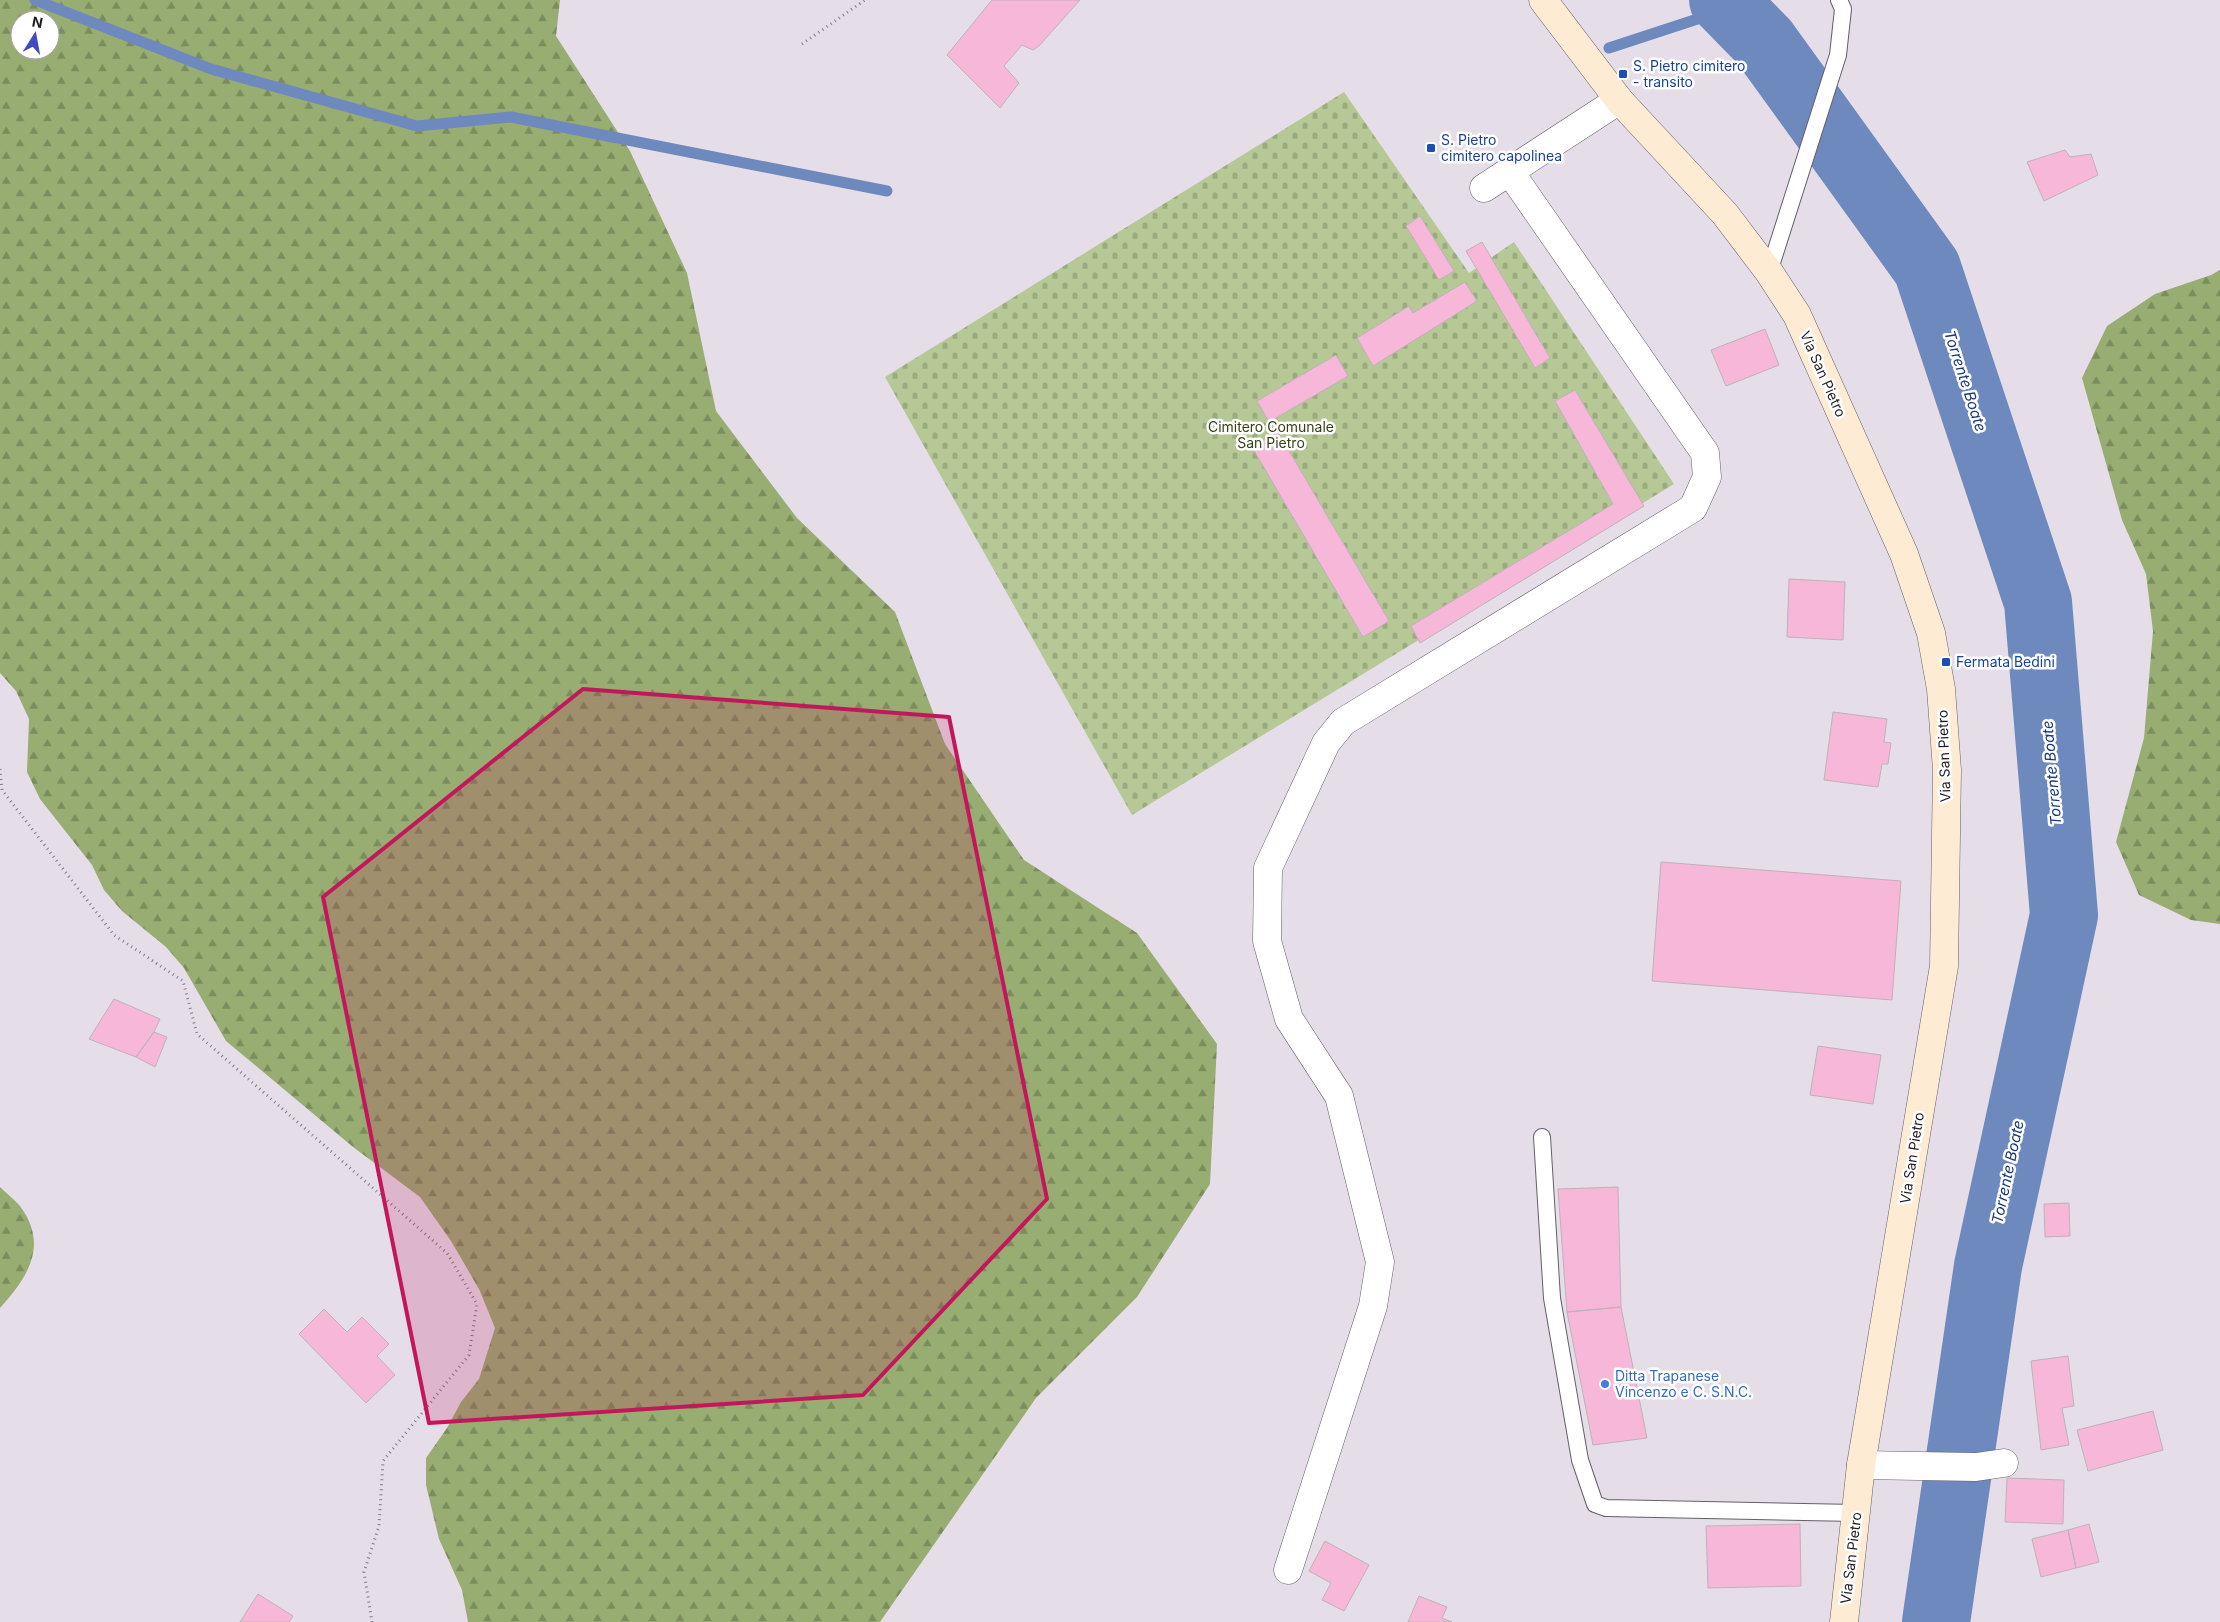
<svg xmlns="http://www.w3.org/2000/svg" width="2220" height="1622" viewBox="0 0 2220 1622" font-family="Inter,sans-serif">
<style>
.forest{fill:url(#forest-firs);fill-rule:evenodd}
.cemetery{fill:url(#cemetery-stones)}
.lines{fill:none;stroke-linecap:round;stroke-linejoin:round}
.stream{stroke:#6e89bd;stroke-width:11}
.river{stroke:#6e89bd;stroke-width:68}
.building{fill:#f7b7d8;stroke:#beb2b8}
.lane-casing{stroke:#655f68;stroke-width:18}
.street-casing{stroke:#655f68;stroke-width:29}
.secondary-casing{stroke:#655f68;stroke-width:29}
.path{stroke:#817d84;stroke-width:3;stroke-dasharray:1 4;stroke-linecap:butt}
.lane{stroke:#fff;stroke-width:16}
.street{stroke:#fff;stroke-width:28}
.secondary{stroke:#fdebd3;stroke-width:28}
.marked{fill:#c2185b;fill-opacity:0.2;stroke:#c2185b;stroke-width:4;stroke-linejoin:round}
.transit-dot{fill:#1a4fb4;stroke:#fff;stroke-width:2}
.shop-dot{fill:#3f7fe0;stroke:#fff;stroke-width:2}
.labels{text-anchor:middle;stroke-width:5;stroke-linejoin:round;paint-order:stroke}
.transit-label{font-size:14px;fill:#164399;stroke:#fff;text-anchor:start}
.street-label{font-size:14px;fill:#1f1d21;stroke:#fff}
.park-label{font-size:14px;fill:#334216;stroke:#fff}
.shop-label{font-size:14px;fill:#366cbe;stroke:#fff;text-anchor:start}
.water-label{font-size:15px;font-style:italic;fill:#193878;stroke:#fff}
</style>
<defs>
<pattern id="forest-firs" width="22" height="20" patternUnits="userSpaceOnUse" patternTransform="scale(1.25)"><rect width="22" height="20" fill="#98ad72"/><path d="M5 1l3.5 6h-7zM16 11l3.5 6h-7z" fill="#7b8c5d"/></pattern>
<pattern id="cemetery-stones" width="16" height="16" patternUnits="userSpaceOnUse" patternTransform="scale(1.25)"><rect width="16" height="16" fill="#b5c895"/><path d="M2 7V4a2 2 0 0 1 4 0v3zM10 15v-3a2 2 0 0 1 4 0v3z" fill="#9bab80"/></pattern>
</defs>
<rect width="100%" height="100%" fill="#e5dee9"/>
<path class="forest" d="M0,0H560L556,36L630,151L687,273L716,411L797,518L895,612L945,744L1024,860L1137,933L1217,1044L1210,1184L1137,1297L1036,1398L880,1622H468L462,1590L439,1539L426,1485V1458L447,1428L461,1402L479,1379L495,1328L479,1289L451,1241L420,1197L353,1147L226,1041L184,968L166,947L122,911L104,890L92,865L40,799L27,772L29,719L16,691L0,673ZM20,20H50V50H20Z
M2220,270V924L2191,920L2139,895L2116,842L2144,738L2153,631L2146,574L2122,520L2082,378L2107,326L2155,294L2211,275Z
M0,1187C6,1193 14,1199 20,1206C49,1245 28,1277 0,1308Z"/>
<path class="cemetery" d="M1344,92L1469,273L1514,242L1674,484L1132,815L885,377Z"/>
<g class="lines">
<path class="stream" d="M35,0L211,69L417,126L511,117L887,191
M1609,48L1731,8"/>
<path class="river" d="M1723,0L1764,42L1927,268L2038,602L2064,915L1988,1266L1936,1622"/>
</g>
<path class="building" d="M992,0H1080L1039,46L1033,50L1022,45L1004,66L1019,83L1000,108L947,55Z
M2065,150L2070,157L2091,154L2098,175L2044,201L2027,162Z
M1420,216L1454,271L1439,280L1406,226Z
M1482,242L1550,358L1535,368L1466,251Z
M1465,282L1477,301L1373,366L1357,338L1409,306L1413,313Z
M1765,329L1779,365L1726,386L1711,350Z
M1336,355L1348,376L1269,422L1257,401Z
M1575,390L1644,506L1420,643L1411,626L1613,504L1555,401Z
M1278,432L1389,621L1363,637L1252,447Z
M1789,579L1845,582L1843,640L1787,637Z
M1833,712L1887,719L1884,742L1891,743L1888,764H1882L1878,787L1824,780Z
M1661,862L1901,881L1892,1000L1652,981Z
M114,999L160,1019L154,1032L136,1057L89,1039Z
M154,1032L167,1037L155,1067L136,1057Z
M1818,1046L1881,1055L1873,1104L1810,1095Z
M1618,1187L1621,1307L1567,1312L1558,1189Z
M2069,1203L2070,1236L2045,1237L2044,1204Z
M1621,1307L1647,1438L1593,1445L1567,1312Z
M324,1309L347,1332L362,1317L389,1344L377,1356L395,1375L366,1403L299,1334Z
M2068,1356L2074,1406L2062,1408L2069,1445L2041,1450L2031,1361Z
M2153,1411L2163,1450L2088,1471L2077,1430Z
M2007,1478L2064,1480L2063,1524L2005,1522Z
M1800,1524L1801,1586L1708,1588L1706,1526Z
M2089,1524L2099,1562L2076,1568L2068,1530Z
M2068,1530L2076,1568L2041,1577L2032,1539Z
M1325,1541L1369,1565L1344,1611L1322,1600L1331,1583L1309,1571Z
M258,1594L293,1616L289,1622H240Z
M1419,1596L1447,1607L1442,1618L1452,1622H1408Z"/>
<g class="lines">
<g class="lane-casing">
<path id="lane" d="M1769,272L1838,55L1843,9L1839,0
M1542,1137L1552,1298L1580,1460L1595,1504L1606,1508L1856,1513"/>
</g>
<g class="street-casing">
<path id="street" d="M1484,188L1619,100
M1861,1465L1976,1467L2004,1463
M1288,1570L1373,1306L1380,1262L1339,1096L1289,1019L1267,941L1268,868L1326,743L1343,722L1693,508L1707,477L1705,453L1510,172"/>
</g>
<g class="secondary-casing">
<path id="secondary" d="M1543,0L1619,100L1725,214L1769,272L1797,315L1904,554L1931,633L1941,689L1947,770L1944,966L1861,1465L1844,1622"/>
</g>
<path class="path" d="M802,44L865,0
M0,769L2,790L114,935L183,981L197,1034L447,1253L477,1304L469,1355L383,1461L379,1526L364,1572L372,1622"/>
<use href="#lane" class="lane"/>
<use href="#street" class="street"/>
<use href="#secondary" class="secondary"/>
</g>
<path class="marked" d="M583,689L949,717L1047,1199L863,1395L429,1423L323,897Z"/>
<g class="transit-dot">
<rect x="1618" y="69" width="10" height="10" rx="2.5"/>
<rect x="1426" y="143" width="10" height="10" rx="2.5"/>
<rect x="1941" y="657" width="10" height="10" rx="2.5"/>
</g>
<circle class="shop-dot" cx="1605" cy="1384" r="5"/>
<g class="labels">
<g class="transit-label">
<text x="1633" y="71">S. Pietro cimitero<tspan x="1633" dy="16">- transito</tspan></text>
<text x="1441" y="145">S. Pietro<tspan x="1441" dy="16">cimitero capolinea</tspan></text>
<text x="1956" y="667">Fermata Bedini</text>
</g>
<g class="street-label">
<text transform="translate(1823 374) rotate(66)" y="5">Via San Pietro</text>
<text transform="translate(1944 756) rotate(-92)" y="5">Via San Pietro</text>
<text transform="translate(1912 1158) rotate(-81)" y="5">Via San Pietro</text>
<text transform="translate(1851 1558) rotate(-83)" y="5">Via San Pietro</text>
</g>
<g class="park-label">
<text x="1271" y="432">Cimitero Comunale<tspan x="1271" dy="16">San Pietro</tspan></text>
</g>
<g class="shop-label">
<text x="1615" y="1381">Ditta Trapanese<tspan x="1615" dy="16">Vincenzo e C. S.N.C.</tspan></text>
</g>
<g class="water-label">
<text transform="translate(1965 381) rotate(72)" y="5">Torrente Boate</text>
<text transform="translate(2052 773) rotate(-95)" y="5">Torrente Boate</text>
<text transform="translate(2008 1172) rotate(-78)" y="5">Torrente Boate</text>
</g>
</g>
<g transform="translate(35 35) rotate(11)"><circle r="24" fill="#ffffff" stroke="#a5a5a6"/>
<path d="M0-4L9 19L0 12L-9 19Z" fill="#4349be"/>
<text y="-8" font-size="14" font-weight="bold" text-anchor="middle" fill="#1f1d21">N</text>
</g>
</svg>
